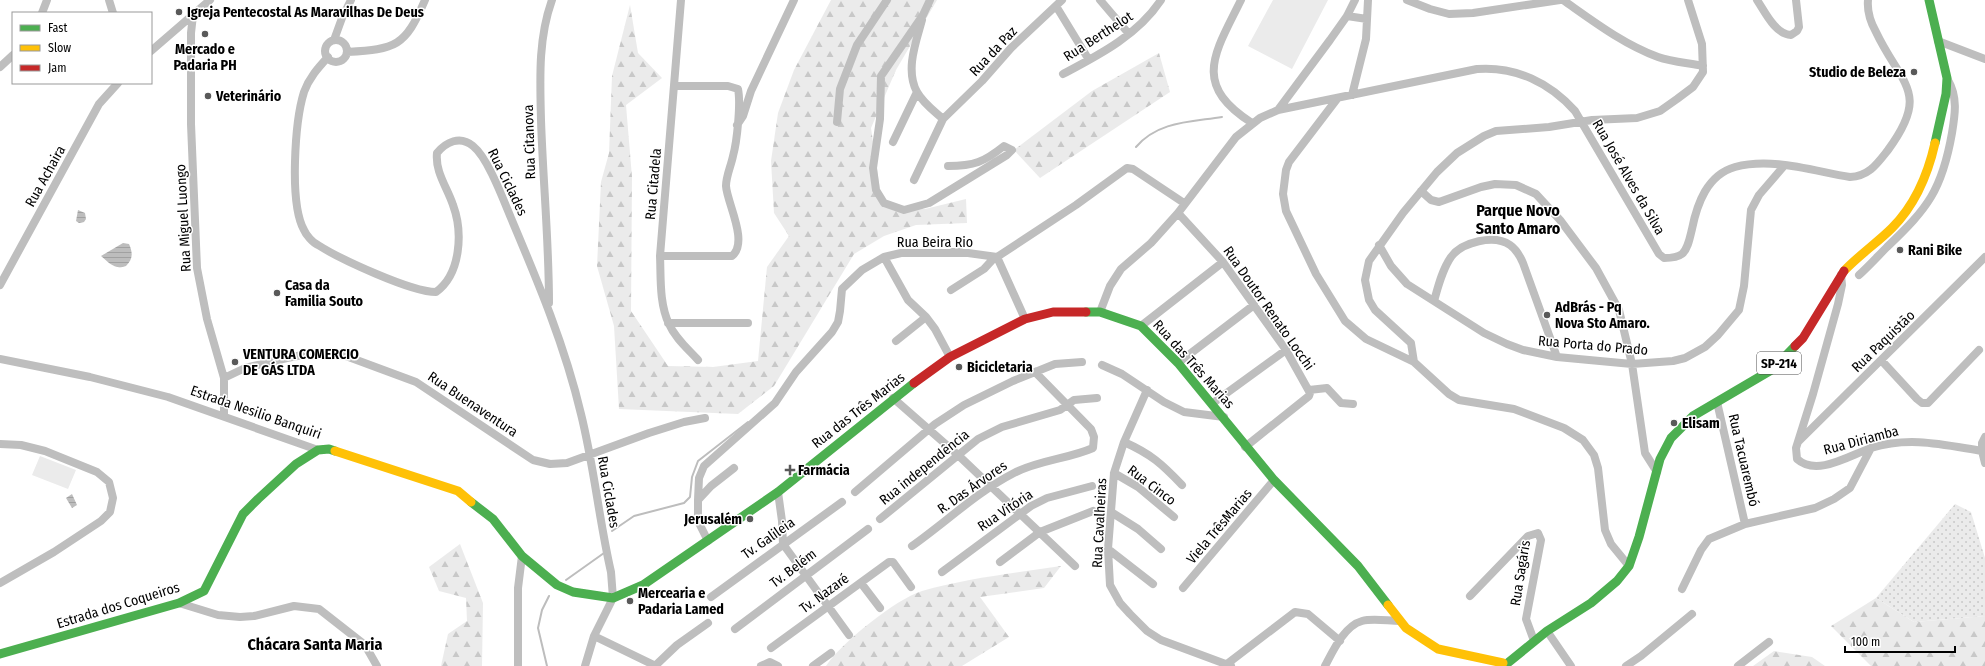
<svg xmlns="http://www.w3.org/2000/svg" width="1985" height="666" viewBox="0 0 1985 666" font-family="'Fira Sans Condensed',sans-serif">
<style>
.grass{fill:url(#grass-dots)}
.forest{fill:url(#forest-firs)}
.garden{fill:#ebebeb}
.water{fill:url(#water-rules)}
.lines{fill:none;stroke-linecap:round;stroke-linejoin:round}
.stream{stroke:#bdbdbd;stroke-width:2}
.street{stroke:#bebebe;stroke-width:8}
.fast{stroke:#4caf50;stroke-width:9}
.slow{stroke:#ffc107;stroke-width:9}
.jam{stroke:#c62828;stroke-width:9}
.poi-dot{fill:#595959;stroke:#fff;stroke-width:1.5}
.labels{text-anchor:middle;stroke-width:3;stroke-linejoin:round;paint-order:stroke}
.shield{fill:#fff;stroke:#4c4c4c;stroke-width:1}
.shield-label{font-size:13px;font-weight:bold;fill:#000}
.poi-label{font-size:14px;font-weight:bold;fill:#000;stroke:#fff;text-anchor:start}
.street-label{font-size:14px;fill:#000;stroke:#fff}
.quarter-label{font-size:16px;font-weight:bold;fill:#000;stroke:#fff}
</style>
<defs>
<pattern id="grass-dots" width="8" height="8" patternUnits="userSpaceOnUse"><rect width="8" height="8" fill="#ebebeb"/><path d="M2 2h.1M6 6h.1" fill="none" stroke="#c8c8c8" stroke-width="1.8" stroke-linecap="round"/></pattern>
<pattern id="forest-firs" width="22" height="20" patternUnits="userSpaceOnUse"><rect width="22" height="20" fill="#ebebeb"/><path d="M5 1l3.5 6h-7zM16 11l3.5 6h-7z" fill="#c8c8c8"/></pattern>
<pattern id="water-rules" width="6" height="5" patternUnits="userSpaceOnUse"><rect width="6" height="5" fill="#bdbdbd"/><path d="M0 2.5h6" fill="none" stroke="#a1a1a1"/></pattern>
</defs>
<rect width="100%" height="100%" fill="#fff"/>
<path class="grass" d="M1955,504L1971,512L1985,558V616L1914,622L1876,598Z"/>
<path class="forest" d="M831,0H937L896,70L871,128L882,204L925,209L966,199L967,223L916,225L884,236L854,254L774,386L738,414L619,409L614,326L597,266L601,182L609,153L612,76L630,5L638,53L662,78L626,105L632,177L631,311L668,366L713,367L758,361L767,267L789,236L774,213L771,161L778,113L794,70Z
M1159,53L1170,92L1040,178L1014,150L1092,91Z
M460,544L483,603L482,666H441L448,634L467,621L466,598L439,591L429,567Z
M1061,566L1044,588L980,597L1009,637L962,666H826C841,643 896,599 922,591C967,578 1015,573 1061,566Z
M1876,598L1914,622L1985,616V666H1871L1831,626Z
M1774,651L1812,657L1825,666H1753Z"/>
<path class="garden" d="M1273,0H1328L1292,69L1248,46Z
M40,456L76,470L68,489L32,475Z"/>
<path class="water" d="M78,210L85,213L86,219L84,222L79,223L76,221Z
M123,243L129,244C133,253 133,259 126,266C115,270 109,263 101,256Z
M72,494L77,505L72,508L66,498Z"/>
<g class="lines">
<path class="stream" d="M1136,147C1158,121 1191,122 1222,117
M951,249H962
M612,531L634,516L684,503L690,497L692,477L698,461L748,422
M566,580L604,553
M547,666L538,628L542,610L549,596"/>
<path class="street" d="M109,0L113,13
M681,0L660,256C661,277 659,303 669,324C675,338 688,349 698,360
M930,0L923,15L881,76L880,119L873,168L876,190L884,203L904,210L929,203L1007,155L1012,150L1004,146C984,162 974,166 948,166
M1100,0L1129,34
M1241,0C1215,53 1191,84 1252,123
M1407,0L1430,9L1449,14L1473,13L1560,0
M1563,0C1593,21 1623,44 1658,57C1672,62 1689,63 1703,66
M1757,0C1765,12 1775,34 1791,35L1797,31L1799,27L1796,0
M1056,6L1089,60
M42,13L47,0
M193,15L191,33V124L197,268L207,319L224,378V416
M1347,16L1367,19
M922,20C916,42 905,70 917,92C923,103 934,111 943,119
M334,40L342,18L351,0
M325 51a11 11 0 1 1 22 0a11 11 0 1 1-22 0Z
M1938,41L1985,59
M151,51L210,0
M347,52C396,49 405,47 425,0
M328,57C318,68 309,78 304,92C295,121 289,203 304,230C306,235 313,243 318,245C340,259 411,292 436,292C461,274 463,232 453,205C447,187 435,172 437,153C446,142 460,135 473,146C488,158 503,199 511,218C538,282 565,346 581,414C594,466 599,520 611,572L613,598L594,636L585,666
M0,67L13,55
M1063,74C1099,55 1138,35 1161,0
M1352,95L1366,39L1368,0
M1337,99L1289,162L1286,170L1283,194L1286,211L1316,274L1345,321L1366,339L1414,362L1449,394L1459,400L1514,409L1564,428L1583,440L1594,455L1598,468L1605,530L1611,544L1629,566
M1278,110L1330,40L1347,16L1355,0
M837,122L840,89L857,45L887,0
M737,125L743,116L751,91L794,0
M893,142L917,92
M914,180L943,119L982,81L1011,48L1062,0
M1421,191L1431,200L1439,202L1481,187L1495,184L1516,185L1536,194L1560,220L1596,268L1619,310L1632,364L1645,453L1657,472
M1178,213L1223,262L1286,350L1310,393L1309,396L1245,447
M1379,245L1391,266L1407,284L1484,333L1507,344L1523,350L1557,357L1632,364L1673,361L1685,358L1705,347L1718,335L1739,310L1744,286L1751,210L1759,195L1784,166
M660,256H732C749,242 727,203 726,186C726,176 731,166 733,156C737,142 741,103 738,89L728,86H674
M884,257L908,300L926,317L935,329L950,357
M997,257L1025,319
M1841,275L1842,285L1838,304L1813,394L1796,448L1797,459C1817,477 1850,455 1871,448C1910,436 1944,445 1982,451V443L1985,437
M1859,275C1869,266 1878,256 1887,247C1928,208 1942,190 1952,133C1955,115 1958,97 1948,80
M0,285L99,104L118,83
M951,290L984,269L995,257
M1434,301C1438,287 1442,270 1451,257C1462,242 1494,234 1510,245C1516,249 1520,256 1523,263L1557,357
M549,303C549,242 543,181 541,120C540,79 538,39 552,0
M1100,312L1110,286L1121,269L1151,243L1178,213L1236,137L1260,118L1278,110L1477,69C1516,66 1550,83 1575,111L1659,254L1664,258C1670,258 1677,258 1682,254C1688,249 1690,237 1692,229C1697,204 1707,175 1735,167C1772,157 1813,171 1850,177C1869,176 1877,164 1888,150C1931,92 1901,85 1876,32C1871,23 1867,11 1868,0
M668,323H748
M1141,326L1223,262
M896,341L926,317
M0,359L90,377L168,397L318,450
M1881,360L1917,399L1922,403H1928L1979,350
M1414,362L1411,343L1375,310L1369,300L1365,280L1369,261L1403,213L1437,172L1457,153L1484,136L1496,131L1549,127L1592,120L1637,118L1660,111L1677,99L1693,87L1703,72L1702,44L1688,0
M1178,363L1254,305
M1102,365L1122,374L1164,402L1184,412L1224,417
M224,378L245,368L287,358L313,353L335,352L416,382L533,460L550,464L567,463L649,433L684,422L705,418
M1147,390L1124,442L1114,473L1108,549L1110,585L1120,603L1130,614L1147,631L1161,640L1231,666
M1309,390L1327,388L1341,403L1353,404
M893,398L958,455L1075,566
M1717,402L1745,524
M1213,403L1286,350
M1124,442C1151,454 1162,464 1182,485
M1798,442L1985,257
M0,444L21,445L45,451L97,472L109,482L113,498L110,512L101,521L54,552L0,583
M1982,451L1985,463
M1114,473L1138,487L1174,517
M778,492L782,521L783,544L849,635
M855,492L935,424L964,405L1013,381L1055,364L1082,362
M698,500L699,478L704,466L775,403L796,372L832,332L838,322L840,311L842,289L862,270L884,257L901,253H968L997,257L1076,205L1127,168L1133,169L1184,203
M1111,512L1138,529L1161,549
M880,519L978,439L1002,427L1060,410L1074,400L1097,398
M708,541L698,521V500L711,486L734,468
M912,546C946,522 977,492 1014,473C1039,460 1068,459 1093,448L1094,437L1091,429L1035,372
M1108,549L1153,584
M1000,562L1040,532L1093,511
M942,572L1031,506L1047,498L1092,486
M861,583L880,608
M1183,588L1274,480
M1682,589L1701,550L1709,539L1745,524L1815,508L1834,499L1850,488L1871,448
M1470,596L1528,536L1538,533L1541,540L1526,619L1533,638
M711,597L842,502
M179,603L218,615L240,617L254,616L294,606L319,609L365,645L377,666
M735,629L868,529
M1547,631L1571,666
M594,636L656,666
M771,648L889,562H893L911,587
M1227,664L1295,612L1308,614L1340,641
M518,666V588L522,556
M655,666L677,645L708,623
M761,666L770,662L778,666
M813,666L831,653
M1325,666C1333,651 1344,626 1362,621C1373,618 1388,621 1400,621
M1626,666L1641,656L1692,614
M1738,666L1769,642"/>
<path class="fast" d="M1929,0L1947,78L1946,94L1935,143
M1086,312H1100L1141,326L1178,363L1274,480L1358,566L1388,605
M471,502L493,519L522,556L557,585L573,592L613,598L643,585L778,492L914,383
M0,654L179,603L204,591L243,514L258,499L296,464L318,450L329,449L335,451
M1504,666L1547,631L1591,603L1617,581L1629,566L1639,537L1660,459L1671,438L1693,416L1773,369L1795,346"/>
<path class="slow" d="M1844,271C1859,255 1877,243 1892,228C1915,205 1928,174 1935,143
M335,451L458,491L471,502
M1388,605L1406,628L1438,649L1503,663"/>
<path class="jam" d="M1795,346L1803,338L1844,271
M914,383L950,357L1025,319L1053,312H1086"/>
</g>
<g class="poi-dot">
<circle cx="179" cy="12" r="4"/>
<circle cx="205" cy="34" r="4"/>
<circle cx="1914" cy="72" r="4"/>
<circle cx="208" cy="96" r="4"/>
<circle cx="1900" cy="250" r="4"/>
<circle cx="277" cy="293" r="4"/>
<circle cx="1547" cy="315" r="4"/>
<circle cx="235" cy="362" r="4"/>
<circle cx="959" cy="367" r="4"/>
<circle cx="1674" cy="423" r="4"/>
<path d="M788 464h4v4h4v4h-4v4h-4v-4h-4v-4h4z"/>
<circle cx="750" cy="519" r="4"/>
<circle cx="630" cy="601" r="4"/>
</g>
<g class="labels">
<rect class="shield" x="1757" y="352" width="44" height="22" rx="3"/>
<g class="shield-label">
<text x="1779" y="368">SP-214</text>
</g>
<g class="poi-label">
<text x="187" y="17">Igreja Pentecostal As Maravilhas De Deus</text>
<text x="205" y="54" text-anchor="middle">Mercado e<tspan x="205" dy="16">Padaria PH</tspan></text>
<text x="1906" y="77" text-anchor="end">Studio de Beleza</text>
<text x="216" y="101">Veterinário</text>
<text x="1908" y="255">Rani Bike</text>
<text x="285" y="290">Casa da<tspan x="285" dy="16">Familia Souto</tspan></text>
<text x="1555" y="312">AdBrás - Pq<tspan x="1555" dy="16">Nova Sto Amaro.</tspan></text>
<text x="243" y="359">VENTURA COMERCIO<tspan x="243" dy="16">DE GÁS LTDA</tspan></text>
<text x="967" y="372">Bicicletaria</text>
<text x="1682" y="428">Elisam</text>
<text x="798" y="475">Farmácia</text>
<text x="742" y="524" text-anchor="end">Jerusalém</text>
<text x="638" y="598">Mercearia e<tspan x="638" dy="16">Padaria Lamed</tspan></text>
</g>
<g class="street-label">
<text transform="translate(1098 36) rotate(-33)" y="5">Rua Berthelot</text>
<text transform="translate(993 51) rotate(-47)" y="5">Rua da Paz</text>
<text transform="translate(529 142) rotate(-92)" y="5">Rua Citanova</text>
<text transform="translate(45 176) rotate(-61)" y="5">Rua Achaira</text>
<text transform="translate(1629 177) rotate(60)" y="5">Rua José Alves da Silva</text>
<text transform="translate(508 182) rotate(64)" y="5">Rua Ciclades</text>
<text transform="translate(653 184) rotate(-85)" y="5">Rua Citadela</text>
<text transform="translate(183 218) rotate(-93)" y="5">Rua Miguel Luongo</text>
<text x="935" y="247">Rua Beira Rio</text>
<text transform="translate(1269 308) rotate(55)" y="5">Rua Doutor Renato Locchi</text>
<text transform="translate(1883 341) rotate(-44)" y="5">Rua Paquistão</text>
<text transform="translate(1593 345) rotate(5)" y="5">Rua Porta do Prado</text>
<text transform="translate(1194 364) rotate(48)" y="5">Rua das Três Marias</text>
<text transform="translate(473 404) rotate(34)" y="5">Rua Buenaventura</text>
<text transform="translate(858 410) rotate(-38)" y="5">Rua das Três Marias</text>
<text transform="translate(256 412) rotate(19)" y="5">Estrada Nesilio Banquiri</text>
<text transform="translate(1861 440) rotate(-15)" y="5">Rua Diriamba</text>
<text transform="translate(1744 460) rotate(77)" y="5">Rua Tacuarembó</text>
<text transform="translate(924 467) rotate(-39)" y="5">Rua independência</text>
<text transform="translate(1152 485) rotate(37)" y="5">Rua Cinco</text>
<text transform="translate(972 487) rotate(-35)" y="5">R. Das Árvores</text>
<text transform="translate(609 492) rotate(80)" y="5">Rua Ciclades</text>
<text transform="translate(1005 510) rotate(-34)" y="5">Rua Vitória</text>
<text transform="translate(1099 523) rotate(-87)" y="5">Rua Cavalheiras</text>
<text transform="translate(1219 526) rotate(-50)" y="5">Viela TrêsMarias</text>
<text transform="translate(768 538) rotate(-35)" y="5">Tv. Galileia</text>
<text transform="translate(793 568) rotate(-37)" y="5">Tv. Belém</text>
<text transform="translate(1520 573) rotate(-81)" y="5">Rua Sagáris</text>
<text transform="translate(824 593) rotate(-36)" y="5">Tv. Nazaré</text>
<text transform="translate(118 605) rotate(-17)" y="5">Estrada dos Coqueiros</text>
</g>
<g class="quarter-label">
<text x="1518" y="216">Parque Novo<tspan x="1518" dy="18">Santo Amaro</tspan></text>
<text x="315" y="650">Chácara Santa Maria</text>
</g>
</g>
<rect x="12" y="12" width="140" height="72" fill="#ffffff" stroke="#999999"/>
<rect x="20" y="25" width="20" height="6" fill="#4caf50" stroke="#999999"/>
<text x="48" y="32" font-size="12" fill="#000000">Fast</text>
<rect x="20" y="45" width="20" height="6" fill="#ffc107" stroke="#999999"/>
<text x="48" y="52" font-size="12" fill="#000000">Slow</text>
<rect x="20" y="65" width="20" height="6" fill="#c62828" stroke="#999999"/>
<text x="48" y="72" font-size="12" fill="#000000">Jam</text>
<path d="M1845 646v6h110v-6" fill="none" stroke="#000000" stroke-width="2"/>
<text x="1851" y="646" font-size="12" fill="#000000" stroke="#ffffff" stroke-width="3" paint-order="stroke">100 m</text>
</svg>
